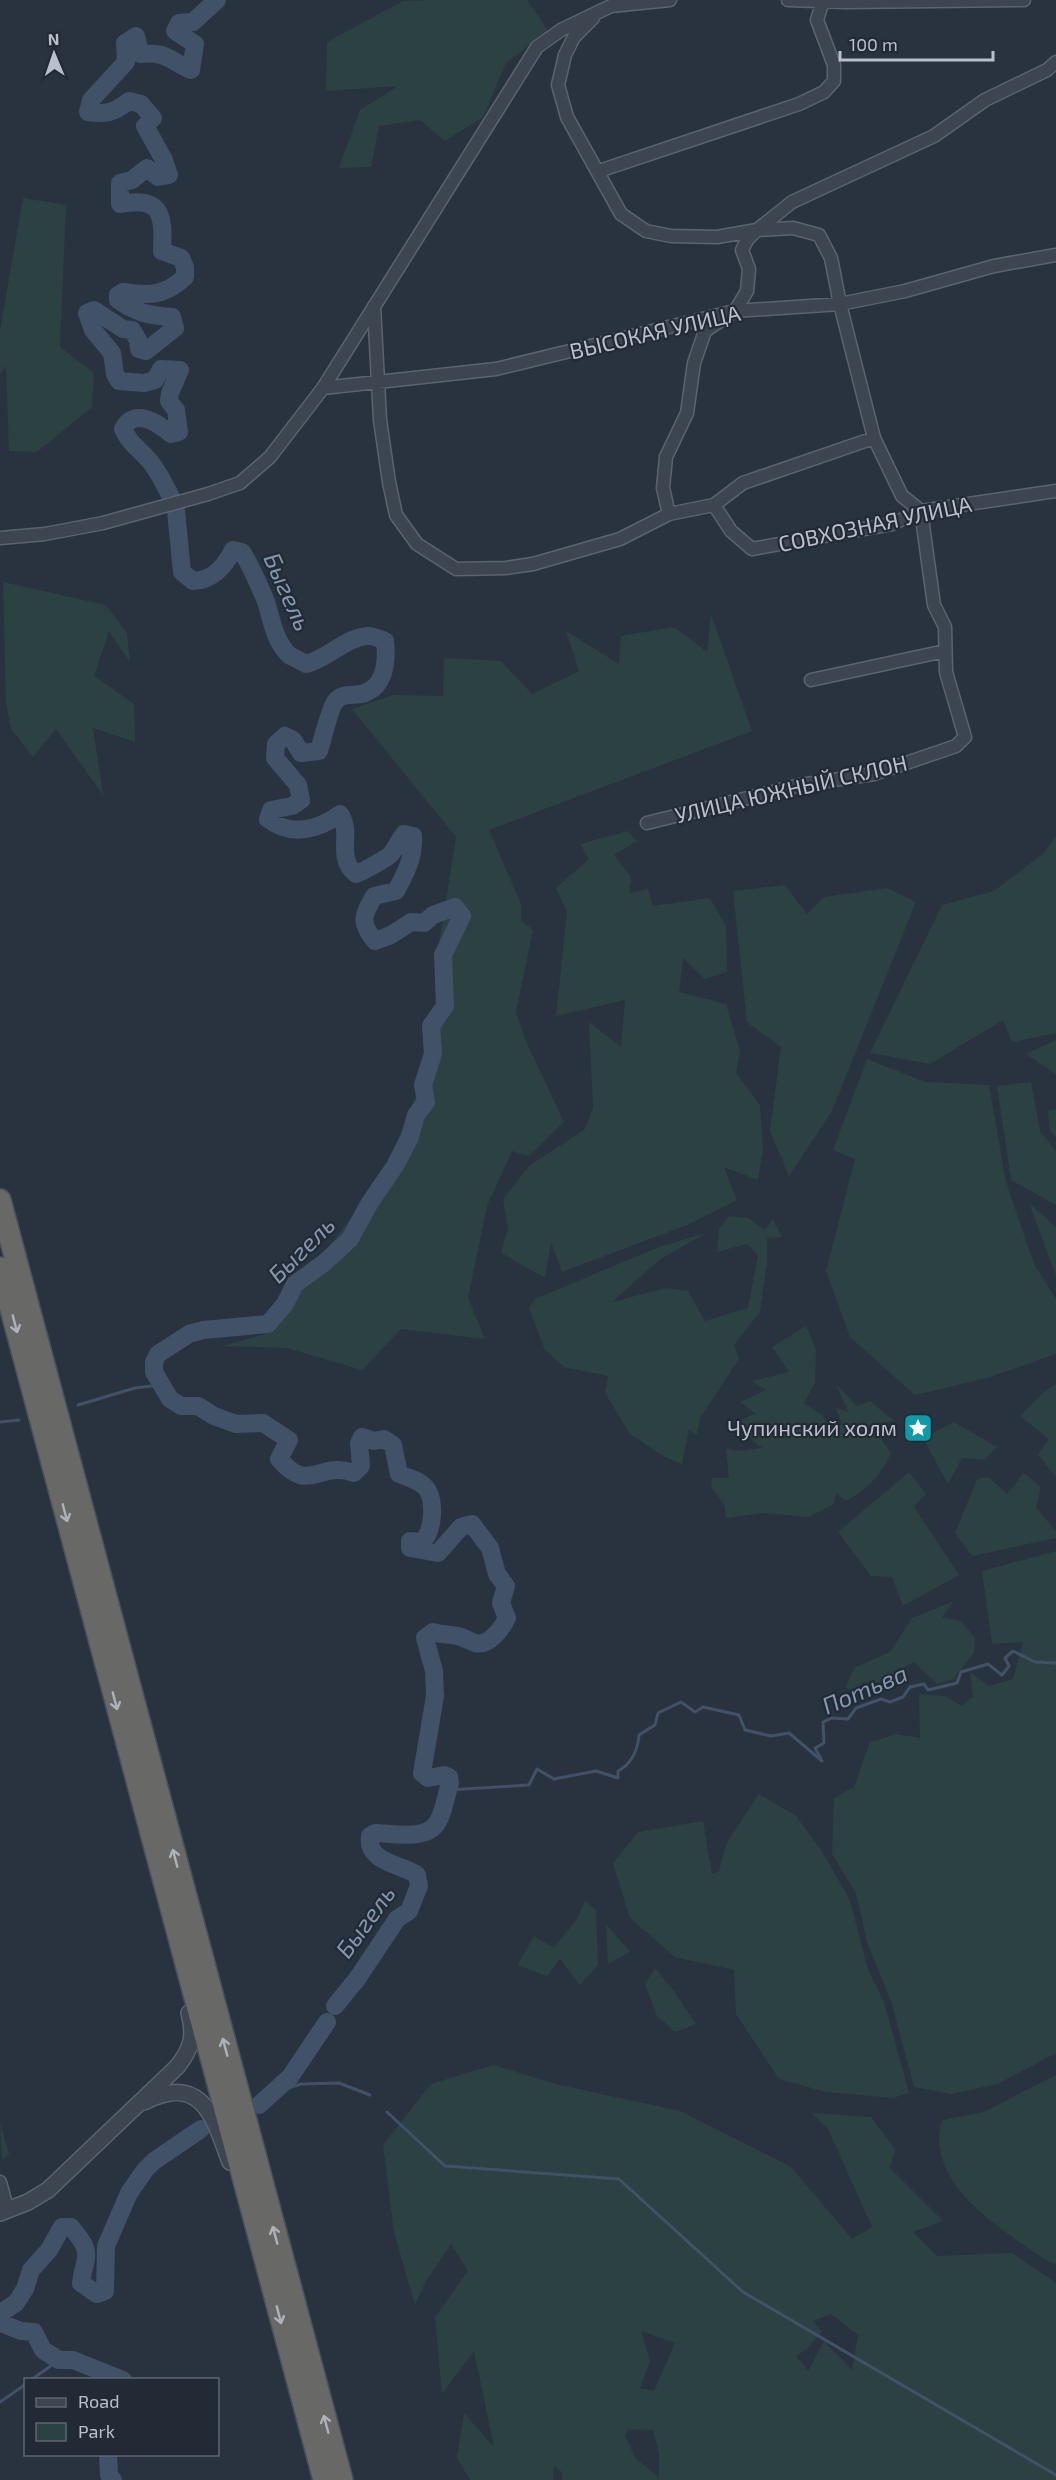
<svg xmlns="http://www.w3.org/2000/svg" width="1056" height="2480" viewBox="0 0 1056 2480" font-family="'Exo 2',sans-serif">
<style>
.green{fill:#2c4142;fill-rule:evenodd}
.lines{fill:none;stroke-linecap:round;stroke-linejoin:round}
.stream{stroke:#405168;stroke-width:3}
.river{stroke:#405168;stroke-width:18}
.minor-casing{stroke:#5b636e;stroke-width:15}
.tertiary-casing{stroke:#5b636e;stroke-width:18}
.trunk-casing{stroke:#48505b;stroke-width:24}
.minor{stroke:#3d4550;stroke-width:12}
.tertiary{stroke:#3d4550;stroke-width:15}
.trunk{stroke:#686866;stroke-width:21}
.oneway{stroke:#aeb3bb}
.labels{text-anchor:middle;stroke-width:4.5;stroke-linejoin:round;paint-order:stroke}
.street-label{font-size:22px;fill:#bac0ca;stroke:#222a36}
.poi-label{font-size:22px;fill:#bac0ca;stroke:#222a36;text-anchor:end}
.water-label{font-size:24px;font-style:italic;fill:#8497af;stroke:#222a36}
</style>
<rect width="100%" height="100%" fill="#293340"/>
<path class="green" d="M430,0H527L548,30L506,63L483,117L445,141L420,120L379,126L371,167L339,168L360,110L398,86L326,91L327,42L403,1Z
M23,198L66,205L60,347L94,373L92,407L37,452L9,451L6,366L0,374V331Z
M3,582L106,605L127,633L130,662L109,631L94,676L134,704L135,742L93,728L103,795L56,729L33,757L11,729L6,703Z
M711,614L752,731L489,830L521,904V921L533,930L516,1012L525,1039L564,1122L529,1156L512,1151L487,1206L468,1298L485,1339L401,1329L362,1370L287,1348L222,1346L269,1333L293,1292L381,1180L426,1071L442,995L438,951L456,837L352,709L394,695L443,696L444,658L501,661L532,694L579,671L566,631L619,664L621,636L674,627L707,652Z
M628,831L637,841L614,855L631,877L629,893L648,889L653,906L710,898L726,926L727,972L705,979L683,958L679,992L726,1004L740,1051L736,1073L760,1105L763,1150L758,1180L724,1167L737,1200L687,1225L562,1272L551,1242L545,1278L501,1253L508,1228L503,1199L529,1166L585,1129L593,1108L589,1022L621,1047L625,1000L556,1016L567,912L556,888L589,859L580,844Z
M1056,836V1033L1012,1042L1003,1020L930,1064L870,1053L942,905L994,891L1044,853Z
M785,885L807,914L824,897L887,888L916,902L832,1111L789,1176L770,1131L781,1047L747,1022L733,891Z
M1056,1040V1074L1026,1054Z
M867,1059L925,1082L989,1085L1006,1182L1034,1264L1056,1299V1354L987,1378L915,1395L850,1337L826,1271L855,1159L833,1150Z
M1031,1082L1040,1131L1056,1151V1205L1011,1180L997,1086Z
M1056,1109V1137L1050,1131L1048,1111Z
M1029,1203L1056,1227V1276Z
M729,1216L748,1218L765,1230L773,1219L782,1237L767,1238V1262L760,1312L734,1345L739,1359L700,1418L697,1435L689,1429L682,1464L663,1456L630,1434L605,1393L608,1376L564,1367L545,1350L529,1308L535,1299L659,1247L706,1233L659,1260L612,1302L666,1288L688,1291L705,1321L748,1308L758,1255L747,1244L717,1252L719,1229Z
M806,1326L816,1349L815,1383L804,1403L823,1416L832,1434L842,1424L836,1408L848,1412L836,1384L857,1406L870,1401L894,1421L871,1425L891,1453C882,1473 868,1490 846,1501L836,1493L834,1504L809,1517L764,1513L726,1518L724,1504L711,1487L712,1478H729L726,1449L739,1451L762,1448L734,1425L755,1413L740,1402L766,1390L752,1381L789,1372L772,1347Z
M1056,1384V1477L1038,1455L1049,1439L1020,1416L1043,1393Z
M954,1422L997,1447L985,1460L962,1458L948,1484L923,1438Z
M909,1472L926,1494L914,1507L959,1575L903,1606L892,1577L871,1576L838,1532Z
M1024,1473L1041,1487L1036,1508L1056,1531V1538L972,1556L955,1533L977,1479L989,1477L1007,1494Z
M1056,1551V2053L998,2084L951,2094L914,2087L891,2001L867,1942L856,1893L832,1854L834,1798L854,1787L870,1742L897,1734L920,1738L919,1694L945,1696L962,1706L973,1697L970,1672L989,1686L1013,1679L1023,1642L992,1644L982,1571Z
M954,1601L942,1617L961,1621L975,1638L974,1653L953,1679L937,1684L914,1662L901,1669L902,1682L861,1683L855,1694L846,1687L854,1668L890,1652L912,1618Z
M759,1794L796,1816L823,1853L850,1900L868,1970L884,2002L909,2093L893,2098L826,2092L779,2079L736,2014L734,1970L675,1957L630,1918L613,1863L638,1832L703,1821L712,1874L719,1871L726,1844Z
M585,1901L596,1910L598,1965L580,1985L560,1959L547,1976L517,1965L534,1936L554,1948L577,1919Z
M606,1924L630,1952L608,1964Z
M655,1968L673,1990L696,2024L675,2032L657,2016L645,1984Z
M493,2065L560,2085L680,2111L791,2167L852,2239L872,2227L828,2129L812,2113L871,2117L895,2149L890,2168L943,2221L913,2232L937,2256L1012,2253L1056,2283V2480H562V2472L554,2466L553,2480H470L457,2458L464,2413L494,2447L474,2351L442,2394L435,2317L468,2271L451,2244L425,2283L415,2305L394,2232L383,2145L431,2084ZM831,2314L858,2335L852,2370L824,2341L808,2371L796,2356L807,2349L822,2332L813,2321ZM641,2331L675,2343L654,2391L640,2388L650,2361ZM628,2429L653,2430L659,2453V2477L636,2459L625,2436Z
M1056,2075V2264L1046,2260C1003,2230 923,2184 942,2120L984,2112Z
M0,2123L9,2154L2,2160Z"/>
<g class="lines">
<path class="stream" d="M78,1405L135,1388L160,1385
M0,1422L19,1420
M448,1790L529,1785L537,1769L554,1779L596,1771L618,1778V1771C632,1764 638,1749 639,1735L655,1725L658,1713L681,1702L695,1712L703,1707L739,1715L745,1730L771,1736L789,1733L822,1761L815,1748L824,1743L823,1722L832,1718L848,1719L856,1708L881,1699L890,1702L903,1697L910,1687L924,1684L928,1690L957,1683L961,1672L988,1664L1002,1675L1009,1666L1005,1658L1013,1651L1035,1662L1056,1663
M273,2093L301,2084L339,2083L370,2095
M387,2112L445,2166L619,2179L743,2292L1056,2475
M31,2380L59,2360
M0,2402L26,2384"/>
<path class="river" d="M170,495C163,482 157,468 147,458C135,445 132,446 123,429C134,407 158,423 171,434L179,432L176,410L169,401L170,393L180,370L161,369L155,380L144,383L119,381L115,374L112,353L93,330L87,313L94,310L123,329L132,330L138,340L139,349L146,351L175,328L172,317C151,316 136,313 118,300V295L123,292C150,296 164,296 185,277V267L181,258L162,251C164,215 162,196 120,204V183L132,180L147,168L158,177L169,175L164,160L145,126L153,118L141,104L129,101C115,112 106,115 88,112L91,100L126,62L125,43L136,36L140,54C167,51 170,61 191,70L195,44L175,31L179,23L193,22L217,0
M176,511L182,572L193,581C212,581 225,566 233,550L242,552C250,564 259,585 265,599C272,618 273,639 289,655C294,658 301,661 306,664C327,659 345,638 367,636C372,635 380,639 385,641C387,659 386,685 365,693C355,697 343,691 335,702C330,708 322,741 319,751L301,753L293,740L285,736L276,744L275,758L298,785L301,800L292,806L271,810L268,819C291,837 318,830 340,814C353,834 335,857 356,874C360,873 389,857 390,855C396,849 399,840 404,834L413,836C414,857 406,873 396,891L374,896C363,916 359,922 375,941L391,935L411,922L424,923L433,915L455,907L462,916L443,955L445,1006L431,1026L433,1054L423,1085L426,1102L416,1115L410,1137L395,1166L369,1204L350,1239L324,1263L295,1284L285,1304L268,1324L203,1330L189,1334L158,1354L154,1362V1372L170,1399L181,1406H198L214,1416L236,1424L263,1423L289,1440L279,1459C309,1495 320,1460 354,1473L361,1466L359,1443L362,1437L374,1441L384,1439L393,1445L399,1474C409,1478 423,1481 428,1491C435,1504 433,1532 422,1542L410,1541V1548L438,1553L461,1527L472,1524L490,1548L497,1574L506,1586L501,1603L507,1618C502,1628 489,1647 475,1643C469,1641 463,1637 457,1636C449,1634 441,1635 433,1632L425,1638L434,1671L435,1696L422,1773L428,1778L444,1775L449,1777L450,1783C446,1795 444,1813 437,1823C426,1841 392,1833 375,1833L370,1836C366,1863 402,1864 417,1875L419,1886L409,1911L397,1919L357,1979L335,2006
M259,2105L290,2077L327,2022
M123,2380L73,2360H59L43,2350L34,2332L21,2331L1,2323L0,2313L16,2303L25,2289L31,2270L49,2250L62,2227H71C78,2236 88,2246 86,2258C85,2267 82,2273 81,2283L97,2294L105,2291L106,2246L129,2193L145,2170L154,2161L201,2129
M108,2454L109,2475L113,2480"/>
<g class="minor-casing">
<path id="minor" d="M788,0L846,2L1024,0
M593,18L574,37L565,55L558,85L567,117L621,214L646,231L671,236L717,237L757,230L792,202L934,136L985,100L1047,70L1056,62
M599,171L799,104L824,92L834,81V65L817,20L823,1
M374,306L380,420L389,482L396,515L417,544L456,569L506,568L533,564L620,539L669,514L714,505L743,483L874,438
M323,388L496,369L735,311L840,304L905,291L994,266L1056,255
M714,505L731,531L752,549L892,524L921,511L1056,491
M0,538L45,534L103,523L208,494L240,483L270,457L323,388L537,47L561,30L611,6L670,0
M811,680L945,651
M647,823L800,785L874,774L956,746L965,737L946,672L945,627L934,605L921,511L902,496L874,438L840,304L831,258L819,235L793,228L757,230L747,240L742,250L749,269L747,291L735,311L705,331L694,363L687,413L666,457L663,488L669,514
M0,2182L7,2208"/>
</g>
<g class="tertiary-casing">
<path id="tertiary" d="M144,2102C203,2072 214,2119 230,2162
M0,2213L28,2202L48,2190L177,2067C192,2048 195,2036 189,2013"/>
</g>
<g class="trunk-casing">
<path id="trunk" d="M0,1200L342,2480
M0,1268L324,2480"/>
</g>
<use href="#minor" class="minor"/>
<use href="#tertiary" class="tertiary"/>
<use href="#trunk" class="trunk"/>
</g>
<defs><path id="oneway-shaft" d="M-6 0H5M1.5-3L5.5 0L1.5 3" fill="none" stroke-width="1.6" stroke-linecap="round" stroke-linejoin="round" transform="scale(1.5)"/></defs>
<g class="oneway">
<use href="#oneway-shaft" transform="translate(15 1324) rotate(75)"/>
<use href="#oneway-shaft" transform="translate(65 1513) rotate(75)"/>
<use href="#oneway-shaft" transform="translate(115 1701) rotate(75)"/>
<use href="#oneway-shaft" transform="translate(175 1858) rotate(-105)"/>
<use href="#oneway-shaft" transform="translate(225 2047) rotate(-105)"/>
<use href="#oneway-shaft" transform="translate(275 2235) rotate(-105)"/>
<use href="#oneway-shaft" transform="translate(279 2315) rotate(75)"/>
<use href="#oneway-shaft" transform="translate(326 2424) rotate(-105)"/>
</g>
<defs>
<g id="sight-square" transform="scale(1.5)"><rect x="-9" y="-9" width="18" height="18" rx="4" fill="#0f9aa8" stroke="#222a36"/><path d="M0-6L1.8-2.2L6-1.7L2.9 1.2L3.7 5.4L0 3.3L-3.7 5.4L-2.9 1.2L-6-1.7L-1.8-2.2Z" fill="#fff"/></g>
</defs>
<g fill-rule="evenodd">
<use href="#sight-square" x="918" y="1428"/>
</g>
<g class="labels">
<g class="street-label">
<text transform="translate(655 332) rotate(-13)" y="8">ВЫСОКАЯ УЛИЦА</text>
<text transform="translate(875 524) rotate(-12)" y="8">СОВХОЗНАЯ УЛИЦА</text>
<text transform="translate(791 789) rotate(-13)" y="8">УЛИЦА ЮЖНЫЙ СКЛОН</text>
</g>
<g class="poi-label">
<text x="897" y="1436">Чупинский холм</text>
</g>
<g class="water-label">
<text transform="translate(287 592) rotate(66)" y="8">Быгель</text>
<text transform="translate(302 1250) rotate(-45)" y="8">Быгель</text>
<text transform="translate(865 1690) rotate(-23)" y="8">Потьва</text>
<text transform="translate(366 1922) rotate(-54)" y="8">Быгель</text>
</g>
</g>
<rect x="24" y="2378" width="195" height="78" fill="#222a36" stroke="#5f6671" stroke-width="1.5"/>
<rect x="36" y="2398" width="30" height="9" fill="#3d4550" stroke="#5f6671" stroke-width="1.5"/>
<text x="78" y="2408" font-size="18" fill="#bac0ca">Road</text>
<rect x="36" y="2423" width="30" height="18" fill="#2c4142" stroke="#5f6671" stroke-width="1.5"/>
<text x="78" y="2438" font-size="18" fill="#bac0ca">Park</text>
<g transform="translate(54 54) rotate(358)" stroke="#222a36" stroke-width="4.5" paint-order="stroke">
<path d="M0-4.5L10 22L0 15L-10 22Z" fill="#bac0ca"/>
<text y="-9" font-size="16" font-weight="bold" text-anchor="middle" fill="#bac0ca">N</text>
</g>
<path d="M840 51v9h153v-9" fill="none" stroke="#bac0ca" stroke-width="3"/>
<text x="849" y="51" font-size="18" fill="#bac0ca" stroke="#222a36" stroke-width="4.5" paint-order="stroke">100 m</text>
</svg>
